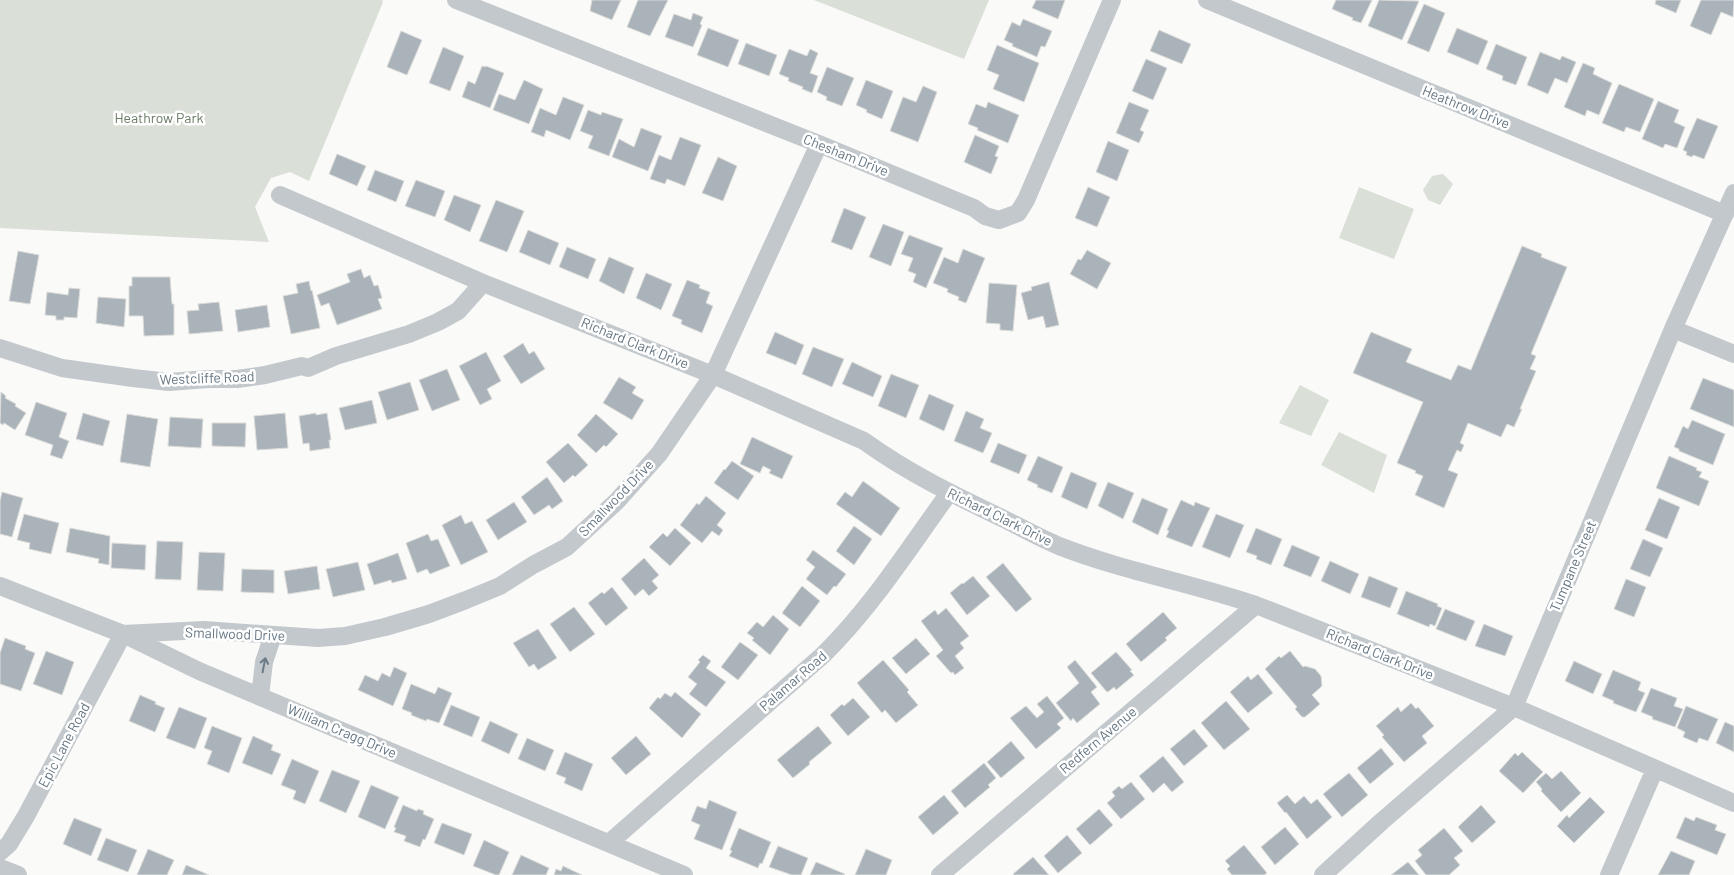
<svg xmlns="http://www.w3.org/2000/svg" width="1734" height="875" viewBox="0 0 1734 875" font-family="Barlow,sans-serif">
<style>
.green{fill:#dadfd7}
.building{fill:#aab3b9;stroke:#dcdcda}
.lines{fill:none;stroke-linecap:round;stroke-linejoin:round}
.street{stroke:#c3c8cc;stroke-width:18}
.oneway{stroke:#6a7a87}
.labels{text-anchor:middle;stroke-width:5;stroke-linejoin:round;paint-order:stroke}
.street-label{font-size:14px;fill:#657683;stroke:#fff}
.park-label{font-size:14px;fill:#687a64;stroke:#fff}
</style>
<rect width="100%" height="100%" fill="#fafaf8"/>
<path class="green" d="M0,0H382L383,2L309,181L290,172L271,178L255,207L269,242L0,228Z
M814,0H989L964,59Z
M1443,174L1453,184L1440,205L1428,200L1423,190L1432,176Z
M1359,187L1414,209L1394,259L1339,238Z
M1300,385L1329,400L1311,436L1279,423Z
M1339,432L1387,455L1374,493L1321,465Z"/>
<path class="building" d="M592,0H621L612,20L590,11Z
M638,0H668L650,36L627,27Z
M1036,0H1065L1058,19L1032,8Z
M1336,0H1372L1361,23L1352,20L1353,18L1332,9Z
M1379,0L1419,1L1402,40L1368,26Z
M1656,0H1681L1676,13L1655,4Z
M1701,0H1734L1733,17L1721,12L1711,35L1690,26Z
M1424,4L1445,13L1429,52L1407,43Z
M693,13L703,17L700,24L702,25L693,47L665,37L674,14L691,20Z
M1023,19L1052,31L1045,47L1041,46L1037,57L1012,46L1013,44L1004,40L1012,22L1020,26Z
M708,28L739,40L728,67L697,55Z
M1457,28L1488,41L1478,65L1447,52Z
M1159,30L1191,44L1182,64L1150,51Z
M401,31L422,40L407,75L387,67Z
M746,43L777,55L769,76L738,64Z
M1496,44L1527,57L1516,85L1502,80L1503,76L1486,69Z
M997,45L1039,63L1024,102L993,89L999,75L987,70Z
M443,47L464,56L450,91L429,83Z
M789,49L807,56L810,49L818,53L810,73L818,76L812,93L802,89L803,87L788,81L789,78L779,74Z
M1540,52L1560,60L1562,56L1576,62L1567,83L1555,78L1548,94L1527,85Z
M1146,59L1167,68L1153,100L1132,91Z
M1583,63L1595,68L1593,74L1612,83L1599,115L1587,110L1585,116L1564,107Z
M482,66L486,67V66L504,73L490,108L462,97L468,81L475,84Z
M827,67L854,78L842,106L826,100L827,97L817,92Z
M524,80L543,89L529,124L493,110L499,94L515,100Z
M866,80L893,91L882,119L866,112L867,110L856,105Z
M1619,84L1654,99L1640,132L1626,127L1624,132L1602,123Z
M923,86L937,92L918,142L890,131L903,97L916,102Z
M563,97L584,105L570,140L546,130L544,137L531,132L540,108L556,115Z
M1658,101L1679,110L1674,122L1685,127L1677,148L1665,144L1663,148L1642,139Z
M988,102L1019,115L1008,143L977,130L978,128L968,124L976,104L986,108Z
M1129,102L1149,110L1140,130L1144,132L1139,143L1116,133Z
M588,110L601,115L602,112L623,119L609,156L588,148L593,136L580,131Z
M1697,118L1718,126L1704,159L1693,155L1692,157L1686,155L1687,152L1683,150Z
M641,128L662,136L648,171L612,157L619,139L634,147Z
M975,135L999,146L995,156L998,157L991,174L964,162Z
M680,137L701,145L685,186L667,179L665,184L650,179L659,155L671,160Z
M1108,141L1129,150L1117,181L1096,172Z
M337,154L366,166L357,186L329,174Z
M718,157L737,166L723,201L702,193Z
M375,170L404,181L396,202L367,190Z
M416,180L445,191L435,217L405,206Z
M1088,187L1110,197L1097,227L1075,218Z
M454,195L481,205L470,232L444,220Z
M496,200L524,211L507,252L479,241Z
M844,208L866,217L852,250L831,242Z
M883,224L904,232L891,266L869,257Z
M528,230L559,243L550,265L519,252Z
M909,235L943,248L926,288L913,282L916,274L908,271L913,258L901,254Z
M1522,246L1542,254L1541,257L1567,267L1531,354L1536,356L1530,369L1536,371L1520,409H1522L1514,427L1507,424L1501,437L1468,423L1460,443L1464,445L1461,452L1457,450L1448,470L1458,474L1444,508L1415,495L1423,476L1415,473L1416,471L1397,463L1423,402L1353,373L1371,332L1412,349L1406,362L1451,380L1458,365L1471,370Z
M567,247L596,259L588,279L559,267Z
M963,249L985,258L966,303L958,300L959,297L947,292L948,289L933,283L944,257L958,263Z
M1087,250L1111,263L1097,289L1070,274L1078,259L1081,260Z
M18,251L39,255L30,304L9,301Z
M609,257L634,268L624,294L599,281Z
M361,269L364,278L370,275L374,286L378,285L382,298L378,299L382,309L337,325L329,303L321,306L317,295L350,282L347,274Z
M646,273L672,284L661,310L636,298Z
M132,277H170L172,304H174V335L144,336L143,316H129V286H132Z
M687,280L700,285L699,288L710,292L706,303L713,306L702,333L681,324L682,320L672,316Z
M309,281L311,291L312,290L320,328L291,334L283,296L298,293L296,284Z
M1049,282L1059,325L1046,328L1043,316L1028,320L1021,293L1032,290L1031,287Z
M989,283L1017,285L1013,331L1000,330V324L986,323Z
M69,288L80,289L77,318L64,317V320H56V316L45,315L47,292L68,295Z
M98,297L126,299L124,327L96,323Z
M219,302L223,331L189,334L187,311L199,310L198,304Z
M267,305L270,327L238,332L235,310Z
M775,332L804,345L796,365L766,353Z
M523,343L529,354L534,351L545,369L521,384L503,356Z
M813,347L844,359L832,387L802,374Z
M486,352L501,381L487,389L492,399L480,405L459,366Z
M852,362L882,376L873,397L842,384Z
M447,369L460,400L432,411L419,380Z
M891,374L919,385L906,418L878,406Z
M619,377L636,387L632,393L644,400L632,420L603,403Z
M1703,378L1734,390V427L1690,409Z
M410,382L419,410L387,420L378,392Z
M1,392L6,396L5,398L16,404L15,406L26,413L15,430L4,423L3,425L0,423Z
M929,394L954,405L944,431L919,419Z
M372,400L377,423L345,430L339,408Z
M36,402L67,413L59,437L69,441L62,459L50,455L53,445L25,435Z
M966,411L984,419L980,428L992,433L983,453L954,441Z
M83,413L110,421L103,446L76,439Z
M285,413L288,448L257,450L254,416Z
M316,413V415L327,413L331,440H329L330,448L310,451L309,443L303,444L299,416Z
M127,414L158,419L150,467L120,462Z
M596,414L618,434L606,447L604,445L596,453L577,435Z
M170,417L203,419L201,448L168,446Z
M1692,420L1725,434L1713,465L1679,451V449L1674,447L1683,426L1688,429Z
M212,423H246L245,447L212,446Z
M752,437L793,456L782,479L769,473L771,470L763,466L760,473L740,464Z
M568,443L588,465L575,477L573,475L564,483L546,462Z
M998,443L1027,455L1019,474L990,462Z
M1038,456L1063,467L1052,493L1037,487L1038,485L1027,480Z
M1669,456L1697,468L1696,470L1702,472L1699,477L1709,481L1699,506L1656,488Z
M732,461L754,476L738,500L714,483L724,469L725,470Z
M1071,472L1097,483L1087,509L1061,497Z
M547,477L563,501L552,509L549,505L534,515L521,497Z
M863,481L900,508L881,536L836,504L845,492L852,497Z
M1108,482L1134,493L1123,519L1098,506Z
M2,492L23,498L12,537L0,534V501Z
M706,496L726,513L717,525L723,530L719,536L712,531L702,543L680,525L697,503L699,505Z
M1142,498L1168,509L1158,535L1132,522Z
M1659,498L1680,507L1667,539L1645,530Z
M1181,500L1194,506L1195,502L1210,508L1192,547L1166,537L1169,531L1167,530Z
M514,502L527,522L498,540L486,520Z
M24,514L59,523L51,554L29,549L30,543L17,540Z
M1216,514L1244,525L1230,558L1202,547Z
M461,515L465,524L472,521L488,552L461,565L442,525Z
M854,526L872,539L854,565L836,551Z
M70,528L110,536L109,565L98,563L99,559L66,552Z
M675,528L691,543L670,566L649,547L663,533L667,537Z
M1256,528L1282,539L1271,565L1256,559L1257,556L1246,552Z
M428,534L431,541L438,539L450,566L430,574L427,569L417,573L406,543Z
M1643,539L1663,548L1650,577L1630,569Z
M157,541L183,542L181,580L155,579Z
M112,543L146,545L145,570L111,568Z
M1292,545L1320,557L1311,577L1283,566Z
M813,550L846,574L836,587L834,586L827,595L806,579L815,567L806,560Z
M199,552L225,553L223,591L197,590Z
M398,553L407,579L392,583L391,580L374,585L367,564Z
M644,558L659,575L652,581L658,588L649,596L643,589L635,596L621,579Z
M1330,561L1359,574L1350,594L1321,581Z
M358,562L365,590L333,597L326,569Z
M1003,563L1032,599L1016,612L986,577Z
M317,566L320,589L288,594L284,571Z
M242,569L274,570V593L241,592Z
M973,576L990,596L967,615L950,593L962,583L963,584Z
M1369,576L1398,588L1390,608L1361,597Z
M1626,579L1646,587L1634,617L1614,609Z
M802,586L820,601L800,627L782,613Z
M612,587L628,608L606,626L588,603L602,592L604,594Z
M1406,591L1438,604L1437,606L1442,608L1435,626L1430,624L1429,627L1397,614Z
M574,607L595,634L570,652L550,624Z
M946,608L969,636L960,643L964,648L955,656L964,668L955,675L953,672L951,673L936,656L943,650L921,621L935,610L938,615Z
M1445,609L1475,621L1466,641L1436,629Z
M1163,612L1177,628L1165,638L1167,640L1141,662L1126,644Z
M773,615L789,629L770,655L752,640L754,638L747,633L757,622L763,627Z
M1484,624L1513,636L1505,656L1475,646Z
M538,629L557,658L538,670L534,664L529,667L513,643Z
M5,638L26,646L25,649L35,653L21,691L0,684V653Z
M916,638L930,654L906,674L892,658Z
M740,642L758,655L738,680L721,667Z
M46,651L74,662L62,695L33,684Z
M1290,651L1303,667L1305,666L1315,669L1321,676L1322,686L1312,695L1320,704L1305,717H1302L1295,709L1297,707L1265,669L1279,656L1281,658Z
M1116,652L1132,670L1130,671L1134,675L1116,690L1114,687L1108,692L1106,691L1091,673Z
M703,655L711,661L706,668L726,682L706,707L689,694L697,684L688,677L700,662L698,660Z
M883,660L909,690L907,692L918,705L896,723L885,710L882,713L857,683Z
M1075,660L1097,687L1091,692L1100,704L1077,723L1073,718L1071,721L1056,703L1079,683L1067,667Z
M1574,661L1602,674L1593,694L1565,681Z
M394,667L407,673L393,706L358,690L365,675L378,681L382,673L390,677Z
M1613,670L1641,682L1638,690L1645,693L1636,712L1613,703L1614,701L1602,696Z
M1258,674L1273,693L1248,713L1230,692L1248,676L1251,680Z
M411,684L435,694L438,687L452,693L439,723L427,719L426,721L411,715L412,713L402,709Z
M1651,688L1677,698L1674,706L1683,709L1675,727L1652,719L1653,717L1641,712Z
M675,692L701,714L682,738L649,708L658,697L660,699L665,693L671,697Z
M140,695L156,702L155,704L165,708L155,732L129,721Z
M1047,696L1064,718L1057,724L1061,728L1036,749L1010,718L1026,706L1037,718L1044,712L1037,704Z
M853,698L870,717L848,736L830,715L842,704L844,706Z
M1226,701L1250,729L1224,750L1201,723Z
M1411,703L1416,709L1418,707L1434,726L1422,736L1427,743L1404,762L1382,737L1384,735L1376,726L1398,707L1401,712Z
M451,705L480,717L472,737L443,725Z
M1686,706L1718,719L1708,741L1699,738L1697,743L1683,737L1685,732L1677,728Z
M179,707L207,718L195,749L166,738Z
M490,721L518,734L509,754L481,741Z
M1725,722L1734,726V752L1716,743Z
M212,726L242,738L229,773L207,764L212,751L204,748Z
M818,726L832,743L809,762L810,764L793,778L777,760Z
M1194,729L1208,746L1184,766L1170,749Z
M253,736L273,745L271,750L281,754L272,775L242,763Z
M636,736L651,754L626,775L611,758Z
M527,738L554,750L545,771L518,759Z
M1011,741L1025,758L1001,778L987,762Z
M1381,748L1394,764L1370,784L1357,768Z
M565,752L593,764L582,791L564,783L566,778L556,774Z
M1522,752L1543,772L1523,793L1499,771L1515,753L1518,756Z
M1163,756L1184,782L1172,792L1164,783L1153,793L1139,776Z
M292,759L319,771L305,804L293,799L296,791L281,785Z
M984,763L996,778L988,785L990,787L965,808L951,791Z
M332,770L360,781L346,813L319,801Z
M1561,771L1581,793L1561,812L1541,791L1542,789L1536,782L1546,773L1552,779Z
M1349,773L1368,795L1342,817L1323,794Z
M1131,782L1145,799L1121,819L1107,803L1115,796L1112,792L1119,786L1122,789Z
M371,785L399,797L385,829L358,817Z
M944,795L959,813L933,835L918,817Z
M1287,795L1295,804L1304,796L1311,804L1317,799L1332,817L1307,839L1286,812L1285,813L1277,803Z
M1590,797L1605,812L1574,843L1557,826L1567,815L1569,818Z
M709,800L737,812L722,850L694,839L700,825L691,821L697,806L706,809Z
M403,805L417,811L418,809L424,811L423,814L434,819L425,840L423,839L420,847L404,841L406,836L394,832L396,828L394,827Z
M1481,805L1496,822L1472,843L1458,827Z
M1099,809L1113,825L1090,845L1076,829Z
M1685,817L1694,821L1696,817L1717,825L1715,830L1726,834L1717,855L1676,838Z
M74,818L102,829L91,856L63,844Z
M442,823L472,834L464,855L434,843Z
M1285,827L1299,844L1275,865L1261,847Z
M739,828L771,842L762,864L760,863L758,868L729,856L732,851L730,850Z
M1444,828L1463,851L1454,858L1460,865L1449,875H1426L1415,861L1422,855L1418,850Z
M1067,835L1082,853L1058,873L1044,856Z
M106,838L137,850L128,872L97,860Z
M484,840L509,852L499,875H496L473,866Z
M1244,845L1267,873L1264,875H1232L1227,869L1230,866L1225,861Z
M778,846L808,858L801,875H792L769,867Z
M148,849L174,860L167,875H137Z
M866,849L892,860L886,875H855Z
M1671,851L1695,861L1689,875H1658Z
M521,855L549,868L546,875H512Z
M1033,857L1049,875H1014L1013,874Z
M816,862L845,874L844,875H810Z
M1408,862L1419,875H1391Z
M186,865L209,875H182Z
M563,866L582,875H554L556,869L561,871Z"/>
<g class="lines">
<path class="street" d="M456,0L819,144L974,208L985,216L999,220L1018,213L1026,200L1112,0
M1207,0L1725,214
M280,195L483,283L713,375L864,441C908,473 956,496 1004,519C1022,528 1040,538 1059,546C1123,571 1191,583 1256,605L1514,707L1734,803
M1673,329L1734,354
M0,348L62,368L133,378L169,382L208,379H237L265,375L302,366L308,368L336,356L409,334L438,322L458,311L483,283
M0,586L123,634L199,671L684,875
M123,634L204,630L318,638L345,636L385,627L429,614L466,600L500,586L533,565L567,547L617,501L659,454L713,375L819,144
M260,696L264,662L273,635
M609,843L823,655C872,607 909,548 949,493
M0,852L9,844L26,816L123,634
M0,868L18,875
M940,875L1256,605
M1323,875L1381,822L1514,707L1673,329L1734,193
M1609,875L1655,769"/>
</g>
<defs><path id="oneway-shaft" d="M-6 0H5M1.5-3L5.5 0L1.5 3" fill="none" stroke-width="1.6" stroke-linecap="round" stroke-linejoin="round" transform="scale(1.25)"/></defs>
<use class="oneway" href="#oneway-shaft" transform="translate(264 665) rotate(-79)"/>
<g class="labels">
<g class="street-label">
<text transform="translate(1466 107) rotate(22)" y="5">Heathrow Drive</text>
<text transform="translate(846 155) rotate(22)" y="5">Chesham Drive</text>
<text transform="translate(635 343) rotate(22)" y="5">Richard Clark Drive</text>
<text transform="translate(207 378) rotate(-2)" y="5">Westcliffe Road</text>
<text transform="translate(616 498) rotate(-46)" y="5">Smallwood Drive</text>
<text transform="translate(1000 517) rotate(26)" y="5">Richard Clark Drive</text>
<text transform="translate(1573 566) rotate(-67)" y="5">Tumpane Street</text>
<text transform="translate(235 634) rotate(2)" y="5">Smallwood Drive</text>
<text transform="translate(1380 654) rotate(22)" y="5">Richard Clark Drive</text>
<text transform="translate(793 681) rotate(-41)" y="5">Palamar Road</text>
<text transform="translate(342 731) rotate(23)" y="5">William Cragg Drive</text>
<text transform="translate(1098 740) rotate(-40)" y="5">Redfern Avenue</text>
<text transform="translate(64 745) rotate(-62)" y="5">Epic Lane Road</text>
</g>
<g class="park-label">
<text x="159" y="123">Heathrow Park</text>
</g>
</g>
</svg>
